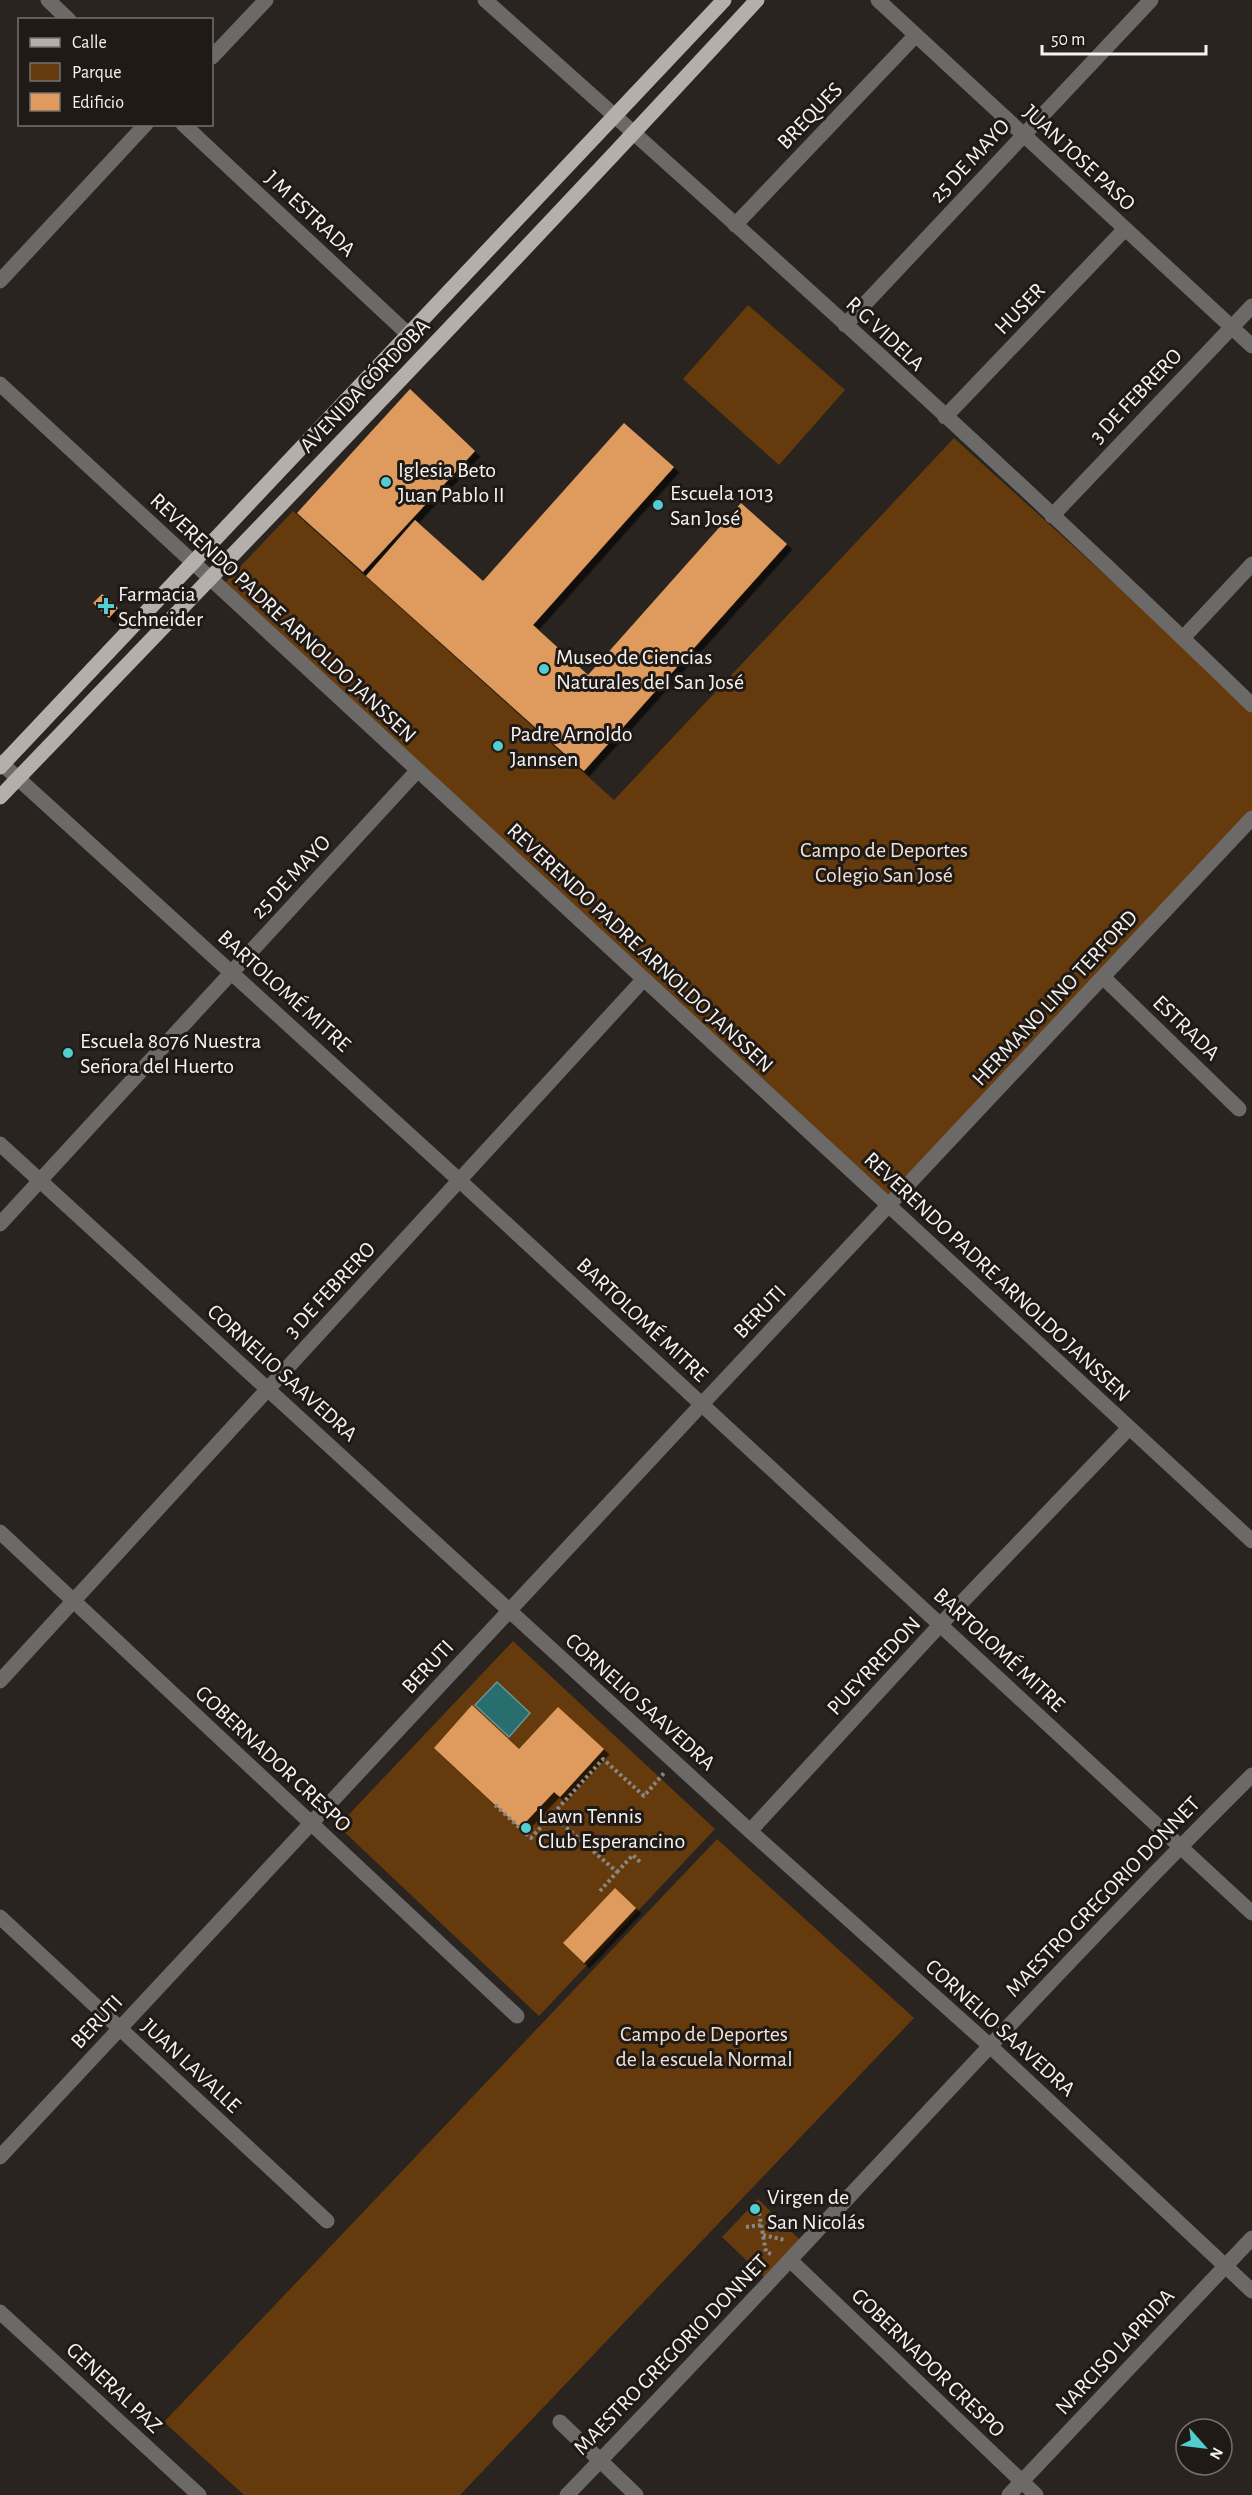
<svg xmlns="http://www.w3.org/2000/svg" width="1252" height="2495" viewBox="0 0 1252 2495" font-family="'Alegreya Sans',sans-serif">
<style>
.green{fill:#653a0c}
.water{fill:#296e6f;stroke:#679696;stroke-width:1.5}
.building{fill:#df9a5d;filter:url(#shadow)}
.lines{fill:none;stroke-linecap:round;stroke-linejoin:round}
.path{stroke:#8b8683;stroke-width:4;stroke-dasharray:3 3;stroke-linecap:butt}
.minor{stroke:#6c6a68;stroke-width:15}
.major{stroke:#b5afab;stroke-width:15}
.poi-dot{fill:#52cdd0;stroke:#1f1a16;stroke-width:2}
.labels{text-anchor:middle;stroke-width:6;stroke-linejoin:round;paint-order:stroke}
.street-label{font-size:22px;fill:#f7f3f1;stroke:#1f1a16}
.poi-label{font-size:22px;fill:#f7f3f1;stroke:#1f1a16;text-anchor:start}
.park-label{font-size:22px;fill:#f3e0d2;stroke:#1f1a16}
</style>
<defs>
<filter id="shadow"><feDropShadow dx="5.5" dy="5.5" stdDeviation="0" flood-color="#0009"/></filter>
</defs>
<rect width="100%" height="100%" fill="#292420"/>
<path class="green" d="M748,305L845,390L779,465L683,379Z
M954,438L1252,708V818L889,1207L220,588L293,511L614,800Z
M513,1641L715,1829L539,2016L338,1826Z
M717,1839L914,2018L460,2495H244L164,2422Z
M758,2199L801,2241L765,2278L722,2237Z"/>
<path class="water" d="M497,1682L530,1713L509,1737L475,1705Z"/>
<path class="building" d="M410,389L475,451L363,572L297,513Z
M624,423L674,467L533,625L588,675L741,503L787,544L584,771L366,576L415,520L483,581Z
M102,594L118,608L109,618L93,603Z
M472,1705L519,1749L558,1707L604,1749L560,1797L554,1792L520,1828L434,1748Z
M615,1888L636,1908L584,1963L563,1943Z"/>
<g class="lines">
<path class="path" d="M495,1805L531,1838L552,1815
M617,1872L633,1855L640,1862
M600,1891L617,1872L552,1815L603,1759L644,1796L664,1773
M759,2213L766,2252L771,2254
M746,2227L761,2225
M763,2235L785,2240"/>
<path class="minor" d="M48,0L69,20
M485,0C744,231 1003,463 1252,705
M878,0L1252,346
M212,57L266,0
M183,124L409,335
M735,225L915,36
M0,281L146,124
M845,325L1151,0
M0,384L1252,1541
M945,417L1125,229
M1052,516L1252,306
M1183,638L1252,564
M0,762L459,1180L1252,1913
M1103,977L1239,1109
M0,1144L750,1831L989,2045L1252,2291
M0,1224L417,771
M0,1532L517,2016
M0,1681L643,980
M750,1831L940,1625L1129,1428
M0,1917L327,2221
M0,2157L702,1404L1252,818
M791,2261L1036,2495
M0,2312L199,2495
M560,2422L636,2495
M567,2495C798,2257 1017,2009 1252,1775
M1009,2495L1252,2238"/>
<path class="major" d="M0,767L724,0
M0,797C254,533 509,269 757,0"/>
</g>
<g class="poi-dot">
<circle cx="386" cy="482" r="6"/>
<circle cx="658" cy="505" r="6"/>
<path d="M103 597h6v6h6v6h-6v6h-6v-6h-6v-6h6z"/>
<circle cx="544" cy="669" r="6"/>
<circle cx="498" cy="746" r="6"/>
<circle cx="68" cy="1053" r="6"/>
<circle cx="526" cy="1828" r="6"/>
<circle cx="755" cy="2209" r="6"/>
</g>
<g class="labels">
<g class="street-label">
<text transform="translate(809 115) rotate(-46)" y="8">BREQUES</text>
<text transform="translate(1080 157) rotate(43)" y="8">JUAN JOSE PASO</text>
<text transform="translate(969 160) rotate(-47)" y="8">25 DE MAYO</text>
<text transform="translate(311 213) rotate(43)" y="8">J M ESTRADA</text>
<text transform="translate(1019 308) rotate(-46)" y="8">HUSER</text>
<text transform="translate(886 333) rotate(43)" y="8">R G VIDELA</text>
<text transform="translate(364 385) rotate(-46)" y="8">AVENIDA CÓRDOBA</text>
<text transform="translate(1135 395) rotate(-46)" y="8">3 DE FEBRERO</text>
<text transform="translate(284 617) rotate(43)" y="8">REVERENDO PADRE ARNOLDO JANSSEN</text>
<text transform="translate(290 876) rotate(-47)" y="8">25 DE MAYO</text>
<text transform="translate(641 947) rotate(43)" y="8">REVERENDO PADRE ARNOLDO JANSSEN</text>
<text transform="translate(285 990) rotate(42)" y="8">BARTOLOMÉ MITRE</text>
<text transform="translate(1054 997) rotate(-47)" y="8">HERMANO LINO TERFORD</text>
<text transform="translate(1187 1027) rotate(44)" y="8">ESTRADA</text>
<text transform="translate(998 1276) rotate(43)" y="8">REVERENDO PADRE ARNOLDO JANSSEN</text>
<text transform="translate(329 1289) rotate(-47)" y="8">3 DE FEBRERO</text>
<text transform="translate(759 1311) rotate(-46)" y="8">BERUTI</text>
<text transform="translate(643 1319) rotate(43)" y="8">BARTOLOMÉ MITRE</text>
<text transform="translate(283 1372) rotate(42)" y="8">CORNELIO SAAVEDRA</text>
<text transform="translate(1000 1649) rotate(43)" y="8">BARTOLOMÉ MITRE</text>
<text transform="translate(873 1665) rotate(-47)" y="8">PUEYRREDON</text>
<text transform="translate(427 1666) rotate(-47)" y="8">BERUTI</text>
<text transform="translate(641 1701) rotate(42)" y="8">CORNELIO SAAVEDRA</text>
<text transform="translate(274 1758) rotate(43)" y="8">GOBERNADOR CRESPO</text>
<text transform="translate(1102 1896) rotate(-46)" y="8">MAESTRO GREGORIO DONNET</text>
<text transform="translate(96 2021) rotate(-47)" y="8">BERUTI</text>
<text transform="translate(1001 2027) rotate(42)" y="8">CORNELIO SAAVEDRA</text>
<text transform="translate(192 2065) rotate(43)" y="8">JUAN LAVALLE</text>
<text transform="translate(1114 2351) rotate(-47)" y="8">NARCISO LAPRIDA</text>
<text transform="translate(670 2354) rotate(-46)" y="8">MAESTRO GREGORIO DONNET</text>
<text transform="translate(929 2362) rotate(44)" y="8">GOBERNADOR CRESPO</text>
<text transform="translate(115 2387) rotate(43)" y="8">GENERAL PAZ</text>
</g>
<g class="poi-label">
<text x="398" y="477">Iglesia Beto<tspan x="398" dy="25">Juan Pablo II</tspan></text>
<text x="670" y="500">Escuela 1013<tspan x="670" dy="25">San José</tspan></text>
<text x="118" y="601">Farmacia<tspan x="118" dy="25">Schneider</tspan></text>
<text x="556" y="664">Museo de Ciencias<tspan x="556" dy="25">Naturales del San José</tspan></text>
<text x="510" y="741">Padre Arnoldo<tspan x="510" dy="25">Jannsen</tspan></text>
<text x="80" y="1048">Escuela 8076 Nuestra<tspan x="80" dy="25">Señora del Huerto</tspan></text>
<text x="538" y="1823">Lawn Tennis<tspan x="538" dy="25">Club Esperancino</tspan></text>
<text x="767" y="2204">Virgen de<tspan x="767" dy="25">San Nicolás</tspan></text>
</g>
<g class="park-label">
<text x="884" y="857">Campo de Deportes<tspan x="884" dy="25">Colegio San José</tspan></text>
<text x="704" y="2041">Campo de Deportes<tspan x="704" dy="25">de la escuela Normal</tspan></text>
</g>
</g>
<rect x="18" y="18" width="195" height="108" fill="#1f1a16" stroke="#75716e" stroke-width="1.5"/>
<rect x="30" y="38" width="30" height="9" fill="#b5afab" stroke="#75716e" stroke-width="1.5"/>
<text x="72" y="48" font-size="18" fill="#f7f3f1">Calle</text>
<rect x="30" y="63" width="30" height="18" fill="#653a0c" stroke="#75716e" stroke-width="1.5"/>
<text x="72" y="78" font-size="18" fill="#f7f3f1">Parque</text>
<rect x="30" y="93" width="30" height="18" fill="#df9a5d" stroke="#75716e" stroke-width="1.5"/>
<text x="72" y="108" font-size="18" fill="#f7f3f1">Edificio</text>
<g transform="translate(1204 2447) rotate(118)"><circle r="28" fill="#1f1a16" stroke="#75716e" stroke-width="1.5"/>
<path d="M0-4.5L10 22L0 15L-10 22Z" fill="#52cdd0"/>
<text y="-9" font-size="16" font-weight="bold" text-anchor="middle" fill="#f7f3f1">N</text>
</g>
<path d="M1042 45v9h164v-9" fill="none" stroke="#f7f3f1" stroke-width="3"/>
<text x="1051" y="45" font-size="18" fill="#f7f3f1" stroke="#1f1a16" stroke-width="4.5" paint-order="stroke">50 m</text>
</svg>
